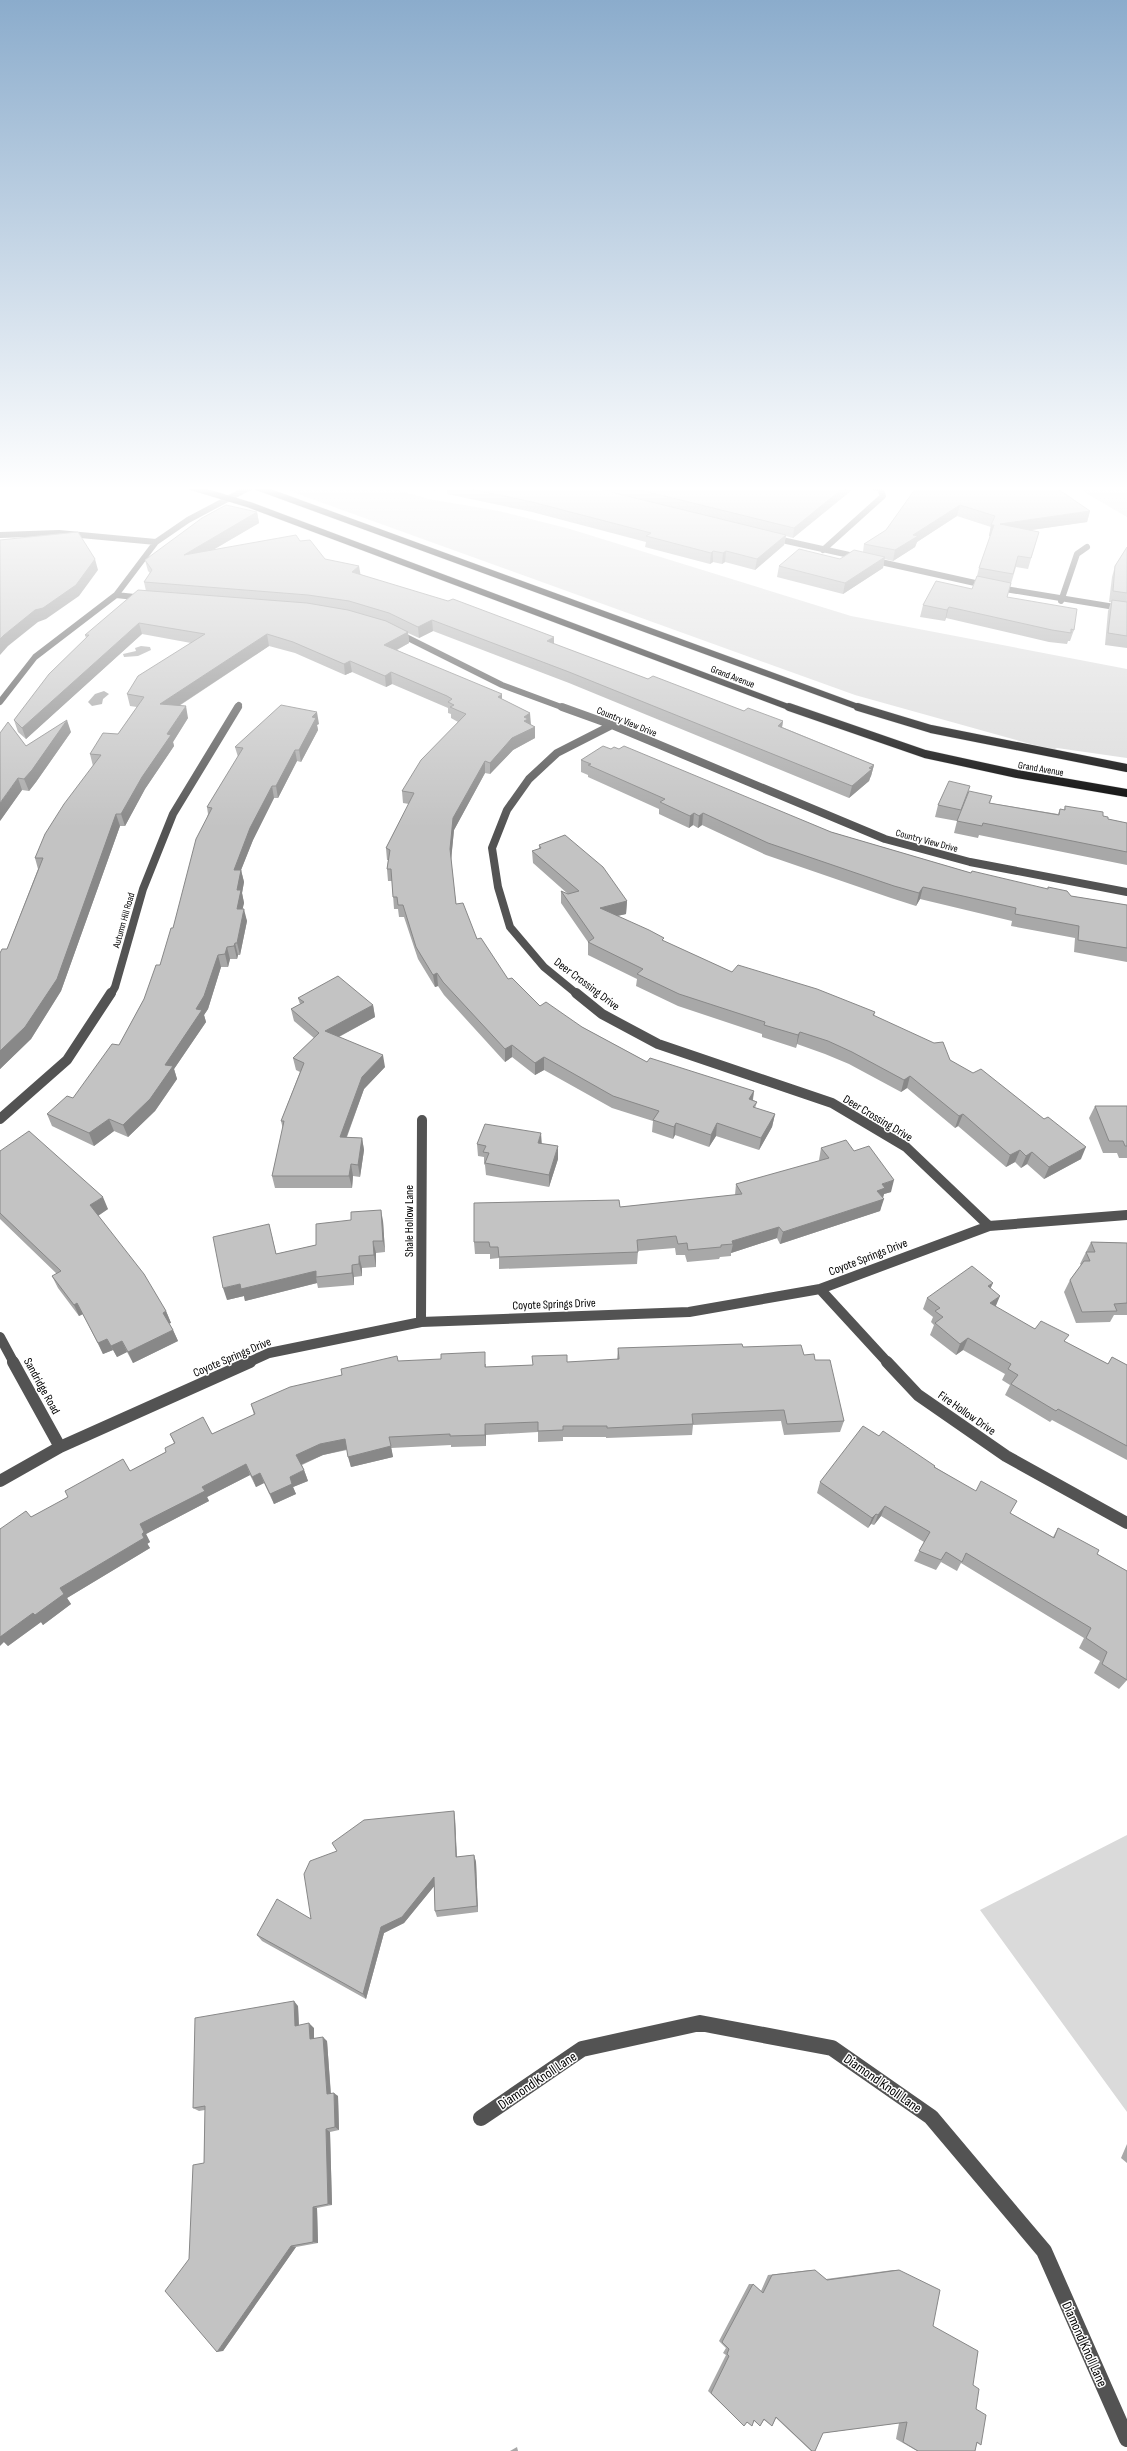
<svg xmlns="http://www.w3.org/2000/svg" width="1127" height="2451" viewBox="0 0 1127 2451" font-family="'Sofia Sans Condensed',sans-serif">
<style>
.green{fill:#dadada}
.water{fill:#a1a1a1}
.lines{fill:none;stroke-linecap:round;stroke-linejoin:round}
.major-far1-casing{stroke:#dbdbdb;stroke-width:7}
.major-casing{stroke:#dbdbdb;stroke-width:9}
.minor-far4{stroke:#535353;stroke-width:6}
.minor-far3{stroke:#535353;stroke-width:8}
.minor-far2{stroke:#535353;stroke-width:10}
.minor-far1{stroke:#535353;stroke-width:12}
.minor{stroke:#535353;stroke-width:16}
.major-far1{stroke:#000;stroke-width:6}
.major{stroke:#000;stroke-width:8}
.wall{fill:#a8a8a8}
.shaded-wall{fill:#888}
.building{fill:#c3c3c3;stroke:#888}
.labels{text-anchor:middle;stroke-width:3;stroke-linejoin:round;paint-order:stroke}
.far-street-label{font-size:10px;fill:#000;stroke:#fff}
.street-label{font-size:12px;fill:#000;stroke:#fff}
.near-street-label{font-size:14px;fill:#000;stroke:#fff}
</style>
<rect width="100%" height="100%" fill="#fff"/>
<path class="green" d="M273,485H380L429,499L499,511L570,529L851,616L1127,669V758L1057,748L1052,750L855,695Z
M1072,485H1127V517Z
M1127,1835V2112L980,1910Z"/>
<path class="water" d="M141,646L150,647L151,650L138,656L124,657L123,654L136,651L135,648Z
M104,691L109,694L103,699L102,704L92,706L88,702L95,694Z"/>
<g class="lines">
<g class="major-far1-casing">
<path id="major-far1" d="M184,485L250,505L791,708
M251,485L861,708"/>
</g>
<g class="major-casing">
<path id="major" d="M789,707L925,754L1017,774L1127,793
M858,707L931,729L1127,768"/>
</g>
<path class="minor-far4" d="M0,535L59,533L156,542
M773,538L993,587L1127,609
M823,550L883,496L880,489L869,485
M116,595L144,598
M1061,601L1077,554L1087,547
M398,633L502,685L564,708
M0,702L35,657L116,595L156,542L188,520L252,486
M237,708L239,705"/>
<path class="minor-far3" d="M562,707L612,725L885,839L970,862L1127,892
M111,994L115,987L143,889L173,814L238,707
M577,994L544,967L510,927L498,887L492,848L507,810L529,779L557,753L612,725"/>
<path class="minor-far2" d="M576,993L602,1014L658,1044L832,1103L906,1147L989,1226
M0,1119L67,1060L111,993
M820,1289L888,1363
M421,1322L422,1120
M0,1337L14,1363
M247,1363L269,1353L421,1322L689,1312L820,1289L989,1226L1127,1215"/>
<path class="minor-far1" d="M13,1362L60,1447
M887,1362L918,1395L1006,1456L1127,1523
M0,1481L60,1447L250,1362"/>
<path class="minor" d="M481,2118L582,2049L700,2023L832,2048L931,2117L1044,2251L1127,2439"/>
<use href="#major-far1" class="major-far1"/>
<use href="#major" class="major"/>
</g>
<path class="wall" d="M412,485H435L436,491Z
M447,485H858L793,538L786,536L784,545L755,570L725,562L722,564L713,562L710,564L645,547L646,542L532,512L447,494Z
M918,485L1090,511L1087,522L1030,530L1039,532L1028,569L1016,567L1007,597L1074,630L1070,641H1068L1067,644L1049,642L946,618L945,621L920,617L923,605L972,589L977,576L979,568L990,536H989L991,527L957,516L917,542L915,547L893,561L884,559L883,568L843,594L777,577L779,566L840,559L863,552L864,544L886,530Z
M257,512L259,523L213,550L300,541L325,559L360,574L554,644L648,679L744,711L783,721L782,727L874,765L871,776L870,778L869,781L849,798L569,683L433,631L419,638L408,633L409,643L397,650L502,699L530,713V724L535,727V738L513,750L490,774L485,773L454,830L451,859L456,904L477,939L508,979L540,1006L582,1027L647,1062L754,1091L753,1100L757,1102L755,1108L775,1114L772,1127L759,1150L716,1136L709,1147L675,1135L673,1139L652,1132L653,1121L612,1108L544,1070L535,1075L512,1057L505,1062L444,995L438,986L435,987L418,959L404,917H399L398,909H394L392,881H388L387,869L388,860H387L386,848L409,804L403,803L402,791L458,722L451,718V714L448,713V708L392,684L386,687L352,672L345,675L295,653L269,646L179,706L188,718L173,742L174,746L145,789L125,826H120L61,991L31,1039L0,1069V953L7,949L38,869L35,858L93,766L90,754L118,734L137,707L130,706L127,694L191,643L142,634L26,739L18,732L14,720L86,638L85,635L146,591L144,582L150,573L148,571L145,560Z
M1127,547V648L1105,645L1108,611L1111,602H1109L1112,577L1115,566Z
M319,724L317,725L318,730L301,762L297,761L278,798H274L253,840L241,870L244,882L242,893L244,903L242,909L247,921L240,955H238L237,959H230L228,967H221L208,1009L204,1015L206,1022L174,1069L177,1079L155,1111L128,1137L114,1131L94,1146L52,1126L47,1114L73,1098L119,1045L144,999L160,965L173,928L208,814L207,807L238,757L235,747Z
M71,732L36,782L29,791L22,790L0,821L26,746Z
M611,749L831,832L971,873L1071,896L1127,905V962L1074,952L1075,938L1011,926L1012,921L920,899L916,906L891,898L766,855L702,825L698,828L693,825L689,828L659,814V809L588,777V775L581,772V760Z
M969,792L992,796L990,803L1058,814L1060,809L1064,810L1065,806L1103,816L1108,819L1127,823V865L979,835L978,838L954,833L957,821L935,817L938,805Z
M539,845L627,901L626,914L617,916L663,941L732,972L875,1012L874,1016L950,1060L1081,1159L1044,1179L1027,1164L1021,1168L1015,1162L1006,1167L958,1126L955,1128L907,1088L901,1092L849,1064L825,1054L797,1044L796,1048L762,1037V1034L678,1006L636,986L637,979L588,955V942L561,903V891L568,894L533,863L532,851L539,849Z
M298,998L373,1005L375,1017L339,1037L385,1067L364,1089L347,1137L362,1138L364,1150L360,1177L353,1176L352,1188H275L272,1176L283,1129L281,1121L300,1072L296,1070L293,1058L314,1038L294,1021L291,1009L300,1004Z
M1095,1106H1127V1158H1119L1117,1153H1103L1089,1118Z
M477,1144H542L558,1159L549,1187L486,1175L485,1165L484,1164V1157L478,1156Z
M821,1148L854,1151L891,1192L884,1194L880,1211L780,1244L777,1238L731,1253V1256L720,1257L719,1259L687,1262L685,1255H676L675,1248L638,1251L637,1264L499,1269V1258L490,1259V1254H475L474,1242L620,1207L735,1195L736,1184L820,1161L819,1160Z
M0,1151L108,1209L98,1216L166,1311L171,1323H169L173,1330L178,1341L133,1363L127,1352L117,1357L113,1350L103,1354L83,1314L79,1316L58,1288L52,1276L57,1274L0,1219Z
M383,1221L385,1252L376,1253V1267L362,1268V1276L354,1277V1285L318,1288L317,1283L245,1301L244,1296L227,1300L272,1236L276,1254L316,1245Z
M1091,1242L1127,1243V1315H1114L1110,1322L1076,1323L1064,1292L1070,1280L1081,1265L1080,1264Z
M990,1288L995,1307L1035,1329L1065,1342L1108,1364L1112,1357L1127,1365V1460L1052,1420L1050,1422L1005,1395L1010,1385L1002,1380L1005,1374L963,1350L956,1355L930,1335L934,1325L931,1322L933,1317L923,1309L927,1298Z
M743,1347L804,1355L815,1360L844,1421L840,1432L784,1435L781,1421L693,1425L692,1435L606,1438V1437H563V1441L538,1442V1432L486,1435V1446L451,1447V1445L391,1448L393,1457L351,1467L347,1450L323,1455L302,1465L304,1470L308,1481L293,1487L296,1494L274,1504L264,1483L256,1487L250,1475L207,1497L209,1501L146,1534L150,1542L147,1544L150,1548L67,1598L71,1604L43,1625L41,1622L8,1646L4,1642L31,1517L130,1471L166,1452L174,1443L170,1434H212L254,1415L251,1404L342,1375L398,1361L486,1364V1367L533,1365L567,1362L617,1360L618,1348Z
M879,1436L935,1466V1467L1010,1513L1053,1537L1058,1528L1097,1554L1127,1571V1680L1119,1689L1094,1673L1100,1661L1079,1648L1084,1638L961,1563L957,1571L941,1562L936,1570L914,1561L924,1542L881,1516L874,1525L871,1524L868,1528L817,1493L820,1482Z
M454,1811L455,1818L457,1857L474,1855L476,1862L478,1912L437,1917L435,1911L434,1886L404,1923L384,1933L366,1999L262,1941L257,1935L311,1919Z
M298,2006L299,2025L314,2028V2038L327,2041L331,2094L338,2096L339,2130L330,2132L332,2205L317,2208L318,2243L296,2247L223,2351L189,2259L204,2163L205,2110L199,2111L193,2108Z
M1127,2144V2163L1121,2158Z
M811,2270L826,2279L893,2270H899L933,2326L973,2385L981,2445L977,2443L975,2451H917L896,2439L899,2423L823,2433L815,2451H811L776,2418L772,2426L764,2420L760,2426L754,2421L752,2426L747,2422L744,2426L741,2423L708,2391L726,2355L723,2353L726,2348L719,2341L749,2284H753L761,2291L768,2275Z
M517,2447L518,2451H510Z"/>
<path class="shaded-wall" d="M847,485H858L793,538L794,528Z
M960,505L957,516L917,542L915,547L893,561L895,550L913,535Z
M1090,511L1087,522L998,535L1000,524Z
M257,512L259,523L187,565L184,555Z
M991,525H994L991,536H989Z
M786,535L784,545L755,570L757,559Z
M713,551V562L710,564L711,553Z
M726,551L725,562L722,564L723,553Z
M885,557L883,568L843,594L845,583Z
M95,559L98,570L79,596L46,619L38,622L8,646L0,655V639L4,635Z
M359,566L361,577L352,572Z
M949,607L946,618L945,621L947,610Z
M432,620L433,631L419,638L418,627Z
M139,623L142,634L26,739L22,728Z
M408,632L409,643L385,656L384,645Z
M267,634L269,646L163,716L160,704Z
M554,637V648L547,641Z
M350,661L352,672L345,675L344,664Z
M391,672L392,684L386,687L385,676Z
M502,694V705L498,697Z
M186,706L188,718L173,742L174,746L145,789L125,826L121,814L142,777L167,734Z
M317,712L319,724L317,725L318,730L301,762L299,750L312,717Z
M530,713L531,725L535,727V738L513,750L490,774V763L524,717Z
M67,720L71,732L36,782L29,791L24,779Z
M783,721L781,733L778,726Z
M295,750L297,761L278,798L276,786Z
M485,761V773L454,830L451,861L450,849L453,818Z
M874,765L871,776L870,778L869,781L849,798L852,786Z
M18,778L22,790L0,821V803Z
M272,786L274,798L253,840L241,870L244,882L242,893L244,903L240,921L237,909V890L234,870L250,828Z
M694,813L693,825L689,828L690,816Z
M703,813L702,825L698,828L699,816Z
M116,814L120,826L61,991L31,1039L0,1069V1051Z
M923,887L920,899L916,906L919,893Z
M627,901L626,914L599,920L600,908Z
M244,909L247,921L240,955L237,943Z
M235,943L238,955L237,959L234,946Z
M227,947L230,959L228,967L225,954Z
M218,955L221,967L208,1009L204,1015L206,1022L174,1069L177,1079L155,1111L128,1137L123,1125L196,1009Z
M437,973L438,986L435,987L433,975Z
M373,1005L375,1017L327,1043L325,1031Z
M800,1032L796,1048L798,1035Z
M512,1045V1057L505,1062V1049Z
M383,1055L385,1067L364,1089L342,1149L340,1137L362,1077Z
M544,1057V1070L535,1075V1063Z
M910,1076L907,1088L901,1092L904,1080Z
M754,1091L752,1103L749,1099Z
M775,1114L772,1127L759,1150L761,1138Z
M963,1114L958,1126L955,1128L959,1116Z
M109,1119L114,1131L94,1146L89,1133Z
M676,1123L675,1135L673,1139L674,1127Z
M717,1123L716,1136L709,1147L711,1135Z
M541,1133L542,1146L538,1143Z
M362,1138L364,1150L360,1177L358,1165Z
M558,1146V1159L549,1187V1175Z
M1086,1147L1081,1159L1044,1179L1049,1167Z
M1020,1150L1015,1162L1006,1167L1010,1155Z
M1032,1152L1027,1164L1021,1168L1026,1156Z
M351,1164L353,1176L352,1188L349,1176Z
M894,1180L891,1192L884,1194L882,1200L877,1191L882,1184Z
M103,1197L108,1209L96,1217L90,1205Z
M884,1199L880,1211L780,1244L783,1232Z
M381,1210L383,1221L385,1252L383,1241Z
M779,1227L777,1238L731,1253L733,1244L732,1241Z
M373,1241L376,1253V1267L374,1255Z
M359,1256L362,1268V1276L359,1264Z
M352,1265L354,1277V1285L352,1273Z
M316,1271V1277L317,1283L245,1301L244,1296L227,1300L223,1288L240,1284Z
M993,1283L988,1294V1286Z
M1000,1296L995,1308L990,1303Z
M77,1303L83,1314L79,1316L74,1305Z
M166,1311L171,1323L168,1324L163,1313Z
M173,1330L178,1341L133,1363L128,1352Z
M968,1338L963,1350L956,1355L960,1344Z
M107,1339L113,1350L103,1354L98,1343Z
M122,1341L127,1352L117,1357L111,1346Z
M485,1424L486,1435V1446L485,1435Z
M345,1439L348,1449L323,1455L300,1465L296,1455L320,1444Z
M391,1446L393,1457L351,1467L348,1457Z
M246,1464L250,1475L207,1497L209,1501L146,1534L150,1542L147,1544L142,1534L140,1524L202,1487Z
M304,1470L308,1481L293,1487L296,1494L274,1504L270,1494L290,1477Z
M260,1473L264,1483L256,1487L252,1477Z
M885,1506L881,1516L874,1525L878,1515Z
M876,1514L871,1524L868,1528L872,1518Z
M144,1538L150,1548L67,1598L71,1604L43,1625L41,1622L8,1646L4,1642L0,1646V1636L60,1588Z
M454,1811L455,1818L457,1864L456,1857Z
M474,1855L476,1862L478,1912L477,1906Z
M434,1877L436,1884L404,1923L384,1933L366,1999L363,1994L381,1927Z
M294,2001L298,2006L299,2030L295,2026Z
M309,2023L314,2028V2043L310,2039Z
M323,2037L327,2041L331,2098L327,2094Z
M334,2093L338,2096L339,2130L335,2127Z
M326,2129L330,2132L332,2205L328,2204Z
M313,2207L317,2208L318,2243L313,2242Z
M291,2246L296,2247L223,2351L217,2352Z"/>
<path class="building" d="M453,485H582L786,535L757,559L726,551L723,553L713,551L711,553L646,536L651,533L532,502Z
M620,485H847L794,528Z
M918,485H1052L1090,511L1000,524L1039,532L1031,558L1018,556L1013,574L979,568L994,525H991L995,516L960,505L913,535L918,536L895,550L864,544L886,530Z
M226,505L257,512L184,555L296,535L300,541L310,540L325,559L359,566L352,572L448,601L453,599L554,637L547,641L648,679L653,676L744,711L748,708L783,721L778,726L874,765L869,768L872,769L852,786L569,672L432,620L418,627L389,613L349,601L308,595L144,582L152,570L145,560L202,518Z
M78,532L95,559L76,585L43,608L35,610L4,635L0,639V540Z
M1127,547V593L1113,591L1115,566Z
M799,549L840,559L854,550L885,557L845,583L779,566Z
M977,576L1011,583L1007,597L1077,609L1074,630L1071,629V633L1052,630L949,607L947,610L923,605L936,581L972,589Z
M138,590L307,603L348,610L386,621L408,632L384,645L502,694L498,697L530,713L524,717L528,719L524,721L535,727L512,738L490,763L485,761L453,818L450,849L456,904L463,903L477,939L481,938L508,979L512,978L540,1006L546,1002L582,1027L647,1062L650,1058L754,1091L749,1099L757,1102L753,1107L775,1114L761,1138L717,1123L711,1135L676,1123L674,1127L653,1120L659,1111L613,1096L544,1057L535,1063L512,1045L505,1049L443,982L437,973L433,975L416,947L403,905H398L397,897H393L391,869H387L390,850L386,848L414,793L402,791L421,760L466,714L450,707L454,705L448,702L452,699L447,696L391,672L385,676L350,661L344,664L293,642L267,634L160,704L186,706L167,734L171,735L142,777L121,814H116L57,979L25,1027L0,1051V953L2,949H7L43,858H35L45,834L64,804L101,755L90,754L103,733L118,734L144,697L127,694L138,676L205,634L139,623L22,728L14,720L49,674L89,635H85Z
M1112,600L1127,602V636L1108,633Z
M281,705L317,712L312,717L316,718L299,750H295L276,786H272L250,828L234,870H241L237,890H241L237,909H244L237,943H235L234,946L227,947L225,954L218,955L204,996L196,1009L202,1010L165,1065L173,1066L150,1099L123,1125L109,1119L89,1133L47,1114L67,1096L73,1098L112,1044L119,1045L144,999L156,965H160L171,928H173L196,839L212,808L207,807L243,748L235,747Z
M67,720L32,770L24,779L18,778L0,803V733L8,722L26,746Z
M603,746L611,749L614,747L619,749L624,746L831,832L971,873L972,871L1048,889V887L1067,891L1071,896L1127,905V948L1078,940L1079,926L1015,914L1016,908L923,887L919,893L894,886L768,843L703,813L699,816L694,813L690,816L660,802L665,799L588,765L591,764L581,760Z
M949,781L970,786L961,810L938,805Z
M969,791L992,796L989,803L1059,815L1060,809L1065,810V806L1103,812V816L1108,817V819L1127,823V852L983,823L982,826L957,821Z
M565,835L603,867L627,901L600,908L649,930L664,938L662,940L732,972L738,965L817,989L875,1012L873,1015L934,1043L943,1042L950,1060L973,1073L981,1069L1044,1119L1048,1117L1086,1147L1049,1167L1032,1152L1026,1156L1020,1150L1010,1155L963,1114L959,1116L910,1076L904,1080L852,1052L828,1041L800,1032L798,1035L764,1025L765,1022L679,994L637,974L643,969L588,942L594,938L561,891L568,894L579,891L532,851L541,848L539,845Z
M338,976L373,1005L325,1031L383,1055L362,1077L340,1137L362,1138L358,1165L351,1164L349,1176H272L284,1121H281L304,1063L293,1058L319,1033L291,1009L304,1002L298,998Z
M1095,1106H1127V1146H1125L1123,1141H1109Z
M485,1124L541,1133L538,1143L558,1146L549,1175L485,1163L489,1153L483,1152L486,1146L477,1144Z
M29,1131L103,1197L90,1205L144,1274L166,1311L163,1313L173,1330L128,1352L122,1341L111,1346L107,1339L98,1343L77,1303L74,1305L52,1276L61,1271L0,1213V1151Z
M846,1140L854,1151L869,1146L894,1180L882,1184L885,1188L877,1191L884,1199L783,1232L779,1227L732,1241L733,1244L721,1245V1247L688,1250L687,1243L678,1244L676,1236L637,1240L638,1252L499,1257L498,1247H490L489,1242H474V1203L619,1200L620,1207L742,1194L736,1184L829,1158L821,1148Z
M381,1210L383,1241H373L374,1255L359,1256V1264L352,1265V1273L316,1277V1271L241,1289L240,1284L223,1288L213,1237L269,1224L276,1254L316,1245V1224L351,1220V1212Z
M1091,1242L1127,1243V1303L1114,1304L1117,1311L1082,1312L1070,1280L1084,1261H1090L1086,1252H1095Z
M972,1266L993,1283L988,1286L1000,1296L990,1303L1035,1329L1041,1321L1069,1335L1064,1341L1108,1364L1112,1357L1127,1365V1446L1058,1409L1056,1411L1011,1384L1018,1375L1008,1369L1011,1364L968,1338L960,1344L935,1323L943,1317L935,1311L940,1308L927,1298Z
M742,1344L743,1347L801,1345L804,1355L814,1354L815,1360H830L844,1421L787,1424L784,1410L692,1414L693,1424L607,1428V1426H563V1430L538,1431V1422L485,1424V1435L450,1436V1434L389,1437L391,1446L348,1457L345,1439L320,1444L296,1455L304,1470L290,1477L292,1484L270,1494L260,1473L252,1477L246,1464L202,1487L205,1491L140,1524L144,1532L142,1534L144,1538L60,1588L64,1594L35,1615L33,1613L0,1637V1529L26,1511L31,1517L68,1497L65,1491L123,1459L130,1471L166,1452L165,1448L175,1443L170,1434L203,1417L212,1434L255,1414L251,1404L290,1387L342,1375L341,1369L397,1356L398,1361L441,1359V1354L485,1352V1367L533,1365L532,1356L567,1355V1362L619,1359L618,1348Z
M863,1426L879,1436L883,1431L935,1466L934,1467L976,1491L981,1481L1017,1501L1010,1513L1054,1538L1058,1528L1099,1550L1097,1554L1127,1571V1680L1102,1664L1107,1652L1086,1638L1091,1628L966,1553L962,1562L946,1552L941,1560L919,1551L930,1532L885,1506L878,1515L876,1514L872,1518L820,1482Z
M454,1811L456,1857L474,1855L477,1906L435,1911L434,1877L402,1917L381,1927L363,1994L257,1935L277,1899L311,1919L304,1874L310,1861L337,1851L332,1843L364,1820Z
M294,2001L295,2026L309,2023L310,2039L323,2037L327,2094L334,2093L335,2127L326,2129L328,2204L313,2207V2242L291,2246L217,2352L165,2291L189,2259L193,2165L204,2163L205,2106L193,2108L195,2018Z
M815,2270L827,2280L899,2270L940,2290L933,2326L978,2351L973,2385L979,2389L976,2409L986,2415L981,2445L977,2442L975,2451H918L903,2442L907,2422L823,2433L815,2451H812L776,2417L772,2426L764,2419L760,2426L754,2420L752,2426L747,2422L744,2426L711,2393L729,2356L727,2354L729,2349L722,2342L753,2284L763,2293L772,2275Z"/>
<linearGradient id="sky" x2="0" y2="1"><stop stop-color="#8baccc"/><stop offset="0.59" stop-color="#fff"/><stop offset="1" stop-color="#fff" stop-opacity="0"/></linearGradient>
<rect width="1127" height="828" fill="url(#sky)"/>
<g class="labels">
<g class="far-street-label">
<text transform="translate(733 676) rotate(21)" y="4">Grand Avenue</text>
<text transform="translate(627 721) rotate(22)" y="4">Country View Drive</text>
<text transform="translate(1041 768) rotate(10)" y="4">Grand Avenue</text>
<text transform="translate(927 840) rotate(15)" y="4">Country View Drive</text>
<text transform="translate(123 920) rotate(-74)" y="4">Autumn Hill Road</text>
</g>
<g class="street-label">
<text transform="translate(587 984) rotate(37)" y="4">Deer Crossing Drive</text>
<text transform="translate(878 1118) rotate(31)" y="4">Deer Crossing Drive</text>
<text transform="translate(409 1221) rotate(-90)" y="4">Shale Hollow Lane</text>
<text transform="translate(868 1257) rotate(-21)" y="4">Coyote Springs Drive</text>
<text transform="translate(554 1304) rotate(-2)" y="4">Coyote Springs Drive</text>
<text transform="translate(232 1357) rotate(-23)" y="4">Coyote Springs Drive</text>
<text transform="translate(42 1386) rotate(61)" y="4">Sandridge Road</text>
<text transform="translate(967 1413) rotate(35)" y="4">Fire Hollow Drive</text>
</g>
<g class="near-street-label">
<text transform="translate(537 2080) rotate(-34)" y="5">Diamond Knoll Lane</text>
<text transform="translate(883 2083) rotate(35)" y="5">Diamond Knoll Lane</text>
<text transform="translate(1085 2344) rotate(66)" y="5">Diamond Knoll Lane</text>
</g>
</g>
</svg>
